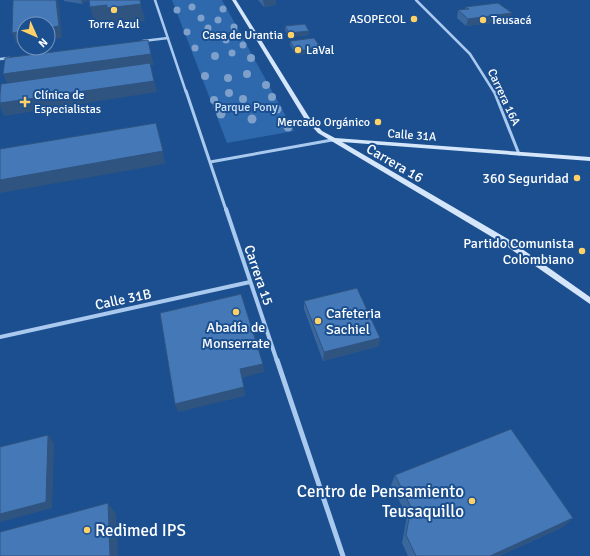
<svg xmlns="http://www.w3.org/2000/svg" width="590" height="556" viewBox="0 0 590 556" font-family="Signika,sans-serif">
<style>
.green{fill:#2e69ad}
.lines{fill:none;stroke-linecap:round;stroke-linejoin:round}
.street-far3{stroke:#a9c9ee;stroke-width:2.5}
.street-far2{stroke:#a9c9ee;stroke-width:3}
.street-far1{stroke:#a9c9ee;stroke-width:4}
.street{stroke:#a9c9ee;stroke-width:5}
.secondary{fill:#d6e6fa;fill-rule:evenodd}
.tree{fill:#7ea0ca}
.wall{fill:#3a679d}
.shaded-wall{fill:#305480}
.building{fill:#4478b7;stroke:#305480}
.poi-dot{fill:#ffd166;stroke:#1b4f8f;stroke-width:1.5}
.labels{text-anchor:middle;stroke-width:4;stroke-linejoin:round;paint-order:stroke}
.far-poi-label{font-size:12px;fill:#fff;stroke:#1b4f8f;text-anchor:end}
.far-street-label{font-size:12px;fill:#fff;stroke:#1b4f8f}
.far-park-label{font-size:12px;fill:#cfe3fa;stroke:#1b4f8f}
.street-label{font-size:14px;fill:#fff;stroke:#1b4f8f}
.poi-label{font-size:14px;fill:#fff;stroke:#1b4f8f;text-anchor:end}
.near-poi-label{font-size:17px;fill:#fff;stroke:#1b4f8f;text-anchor:end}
</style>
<rect width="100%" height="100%" fill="#1b4f8f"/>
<path class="green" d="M172,0H222L294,131L227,143Z"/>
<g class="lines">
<path class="street-far3" d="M155,0L186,92
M416,0L470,54L494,92
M143,41L168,38
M0,59L9,58"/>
<path class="street-far2" d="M186,91L226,210
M494,91L519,154
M210,162L332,140"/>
<path class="street-far1" d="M226,209L277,361
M0,337L250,282"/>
<path class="street" d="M277,360L343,556"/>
<path class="secondary" d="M232,0H236L309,117L322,131L335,138L590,157V161L342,142L508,239L590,297V304L502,243L318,133L304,118Z"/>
</g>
<g class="tree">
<circle cx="192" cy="7" r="3.5"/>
<circle cx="223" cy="9" r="3.5"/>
<circle cx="177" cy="10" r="3.5"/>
<circle cx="201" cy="18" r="3.5"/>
<circle cx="218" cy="20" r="3.5"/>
<circle cx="234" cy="27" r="3.5"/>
<circle cx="208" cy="28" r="3.5"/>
<circle cx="187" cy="32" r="3.5"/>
<circle cx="226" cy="40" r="3.5"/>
<circle cx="243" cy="45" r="3.5"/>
<circle cx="195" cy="48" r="3.5"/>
<circle cx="232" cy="53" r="3.5"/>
<circle cx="215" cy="56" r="4"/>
<circle cx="251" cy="58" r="4"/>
<circle cx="247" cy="74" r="4"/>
<circle cx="205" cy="76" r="4"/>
<circle cx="228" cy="78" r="4"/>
<circle cx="266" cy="85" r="4"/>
<circle cx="229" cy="93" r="4"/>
<circle cx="272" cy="97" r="4"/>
<circle cx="243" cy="99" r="4"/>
<circle cx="214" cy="100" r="4"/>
<circle cx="277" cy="109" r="4.5"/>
<circle cx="221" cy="114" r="4.5"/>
<circle cx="252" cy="119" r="4.5"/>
<circle cx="288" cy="127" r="4.5"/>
</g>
<path class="wall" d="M64,0H87L82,4L64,1Z
M258,0H276V5L264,7Z
M465,7L509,21L466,26L457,18L458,10H465Z
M285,26L309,35L289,37L285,30Z
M290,41L321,48V52L296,55L290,45Z
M304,301L379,346L323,361L304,309Z
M395,475L563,527L499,556H408L402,543L407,516L391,485Z"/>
<path class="shaded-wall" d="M56,0H57L59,4L62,38L48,40V28Z
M81,0H87L82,4Z
M263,0H276V5L264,7Z
M141,4L145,21L112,25L107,8Z
M107,5L111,22L95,24L90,7Z
M512,13L509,21L466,26L468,19Z
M24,31V43L16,44L12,33Z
M309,31V35L289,37V33Z
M321,48V52L296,55V51Z
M151,54L154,65L8,86L3,74Z
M154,81L157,92L4,116L0,106V103Z
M163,151L165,164L0,193V180Z
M380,338L379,346L323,361L324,352Z
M263,364L264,372L241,378L240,369Z
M244,387L245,396L178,412L175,404Z
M48,435L54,443L52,508L0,522V514Z
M108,503L116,514L118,556H110Z
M573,518L563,527L499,556H490Z"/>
<path class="building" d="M13,0H56L59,26L48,28V24H24V31L12,33Z
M89,0H140L141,4L107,8V5L90,7Z
M498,3L512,13L468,19L458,10L469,9L465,7Z
M305,24L309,31L289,33L285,26Z
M314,38L321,48L296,51L290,41Z
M148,40L151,54L3,74L5,58Z
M150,63L154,81L0,103V95L1,84Z
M156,123L163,151L0,180V149Z
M357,288L380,338L324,352L304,301Z
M241,294L263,364L240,369L244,387L175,404L160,313Z
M511,429L573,518L490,556H416L406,535L411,507L395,475Z
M48,435L46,502L0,514V447Z
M108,503L110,556H0V532Z"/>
<g class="poi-dot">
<circle cx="114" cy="10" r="4"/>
<circle cx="414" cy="19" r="4"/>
<circle cx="483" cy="20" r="4"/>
<circle cx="291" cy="35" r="4"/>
<circle cx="298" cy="50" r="4"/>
<path d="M23 96h4v4h4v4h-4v4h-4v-4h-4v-4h4z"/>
<circle cx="378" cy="122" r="4"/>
<circle cx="577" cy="178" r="4"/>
<circle cx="582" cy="251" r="4"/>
<circle cx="236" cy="312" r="4"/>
<circle cx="318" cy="321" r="4"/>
<circle cx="472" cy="501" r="4"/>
<circle cx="87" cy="530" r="4"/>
</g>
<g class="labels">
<g class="far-poi-label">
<text x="406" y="23">ASOPECOL</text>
<text x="491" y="24" text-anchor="start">Teusacá</text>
<text x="114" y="28" text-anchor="middle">Torre Azul</text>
<text x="283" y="39">Casa de Urantia</text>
<text x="306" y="54" text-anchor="start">LaVal</text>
<text x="34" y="99" text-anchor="start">Clínica de<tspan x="34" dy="14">Especialistas</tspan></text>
<text x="370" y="126">Mercado Orgánico</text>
</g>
<g class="far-street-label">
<text transform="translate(504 97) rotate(65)" y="4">Carrera 16A</text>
<text transform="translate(412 135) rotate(4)" y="4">Calle 31A</text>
</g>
<g class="far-park-label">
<text x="246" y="111">Parque Pony</text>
</g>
<g class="street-label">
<text transform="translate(395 163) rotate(30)" y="5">Carrera 16</text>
<text transform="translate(259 275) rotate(71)" y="5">Carrera 15</text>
<text transform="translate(123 299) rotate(-12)" y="5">Calle 31B</text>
</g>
<g class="poi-label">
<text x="569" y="183">360 Seguridad</text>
<text x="574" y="248">Partido Comunista<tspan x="574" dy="16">Colombiano</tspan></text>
<text x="326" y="318" text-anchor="start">Cafeteria<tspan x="326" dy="16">Sachiel</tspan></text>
<text x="236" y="332" text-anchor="middle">Abadía de<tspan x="236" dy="16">Monserrate</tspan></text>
</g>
<g class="near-poi-label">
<text x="464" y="497">Centro de Pensamiento<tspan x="464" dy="20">Teusaquillo</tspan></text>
<text x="95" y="536" text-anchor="start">Redimed IPS</text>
</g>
</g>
<g transform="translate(36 36) rotate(135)"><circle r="19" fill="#1b4f8f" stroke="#7695bc"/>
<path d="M0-3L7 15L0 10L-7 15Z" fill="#ffd166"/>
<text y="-6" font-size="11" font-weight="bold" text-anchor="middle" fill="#ffffff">N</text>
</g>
</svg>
